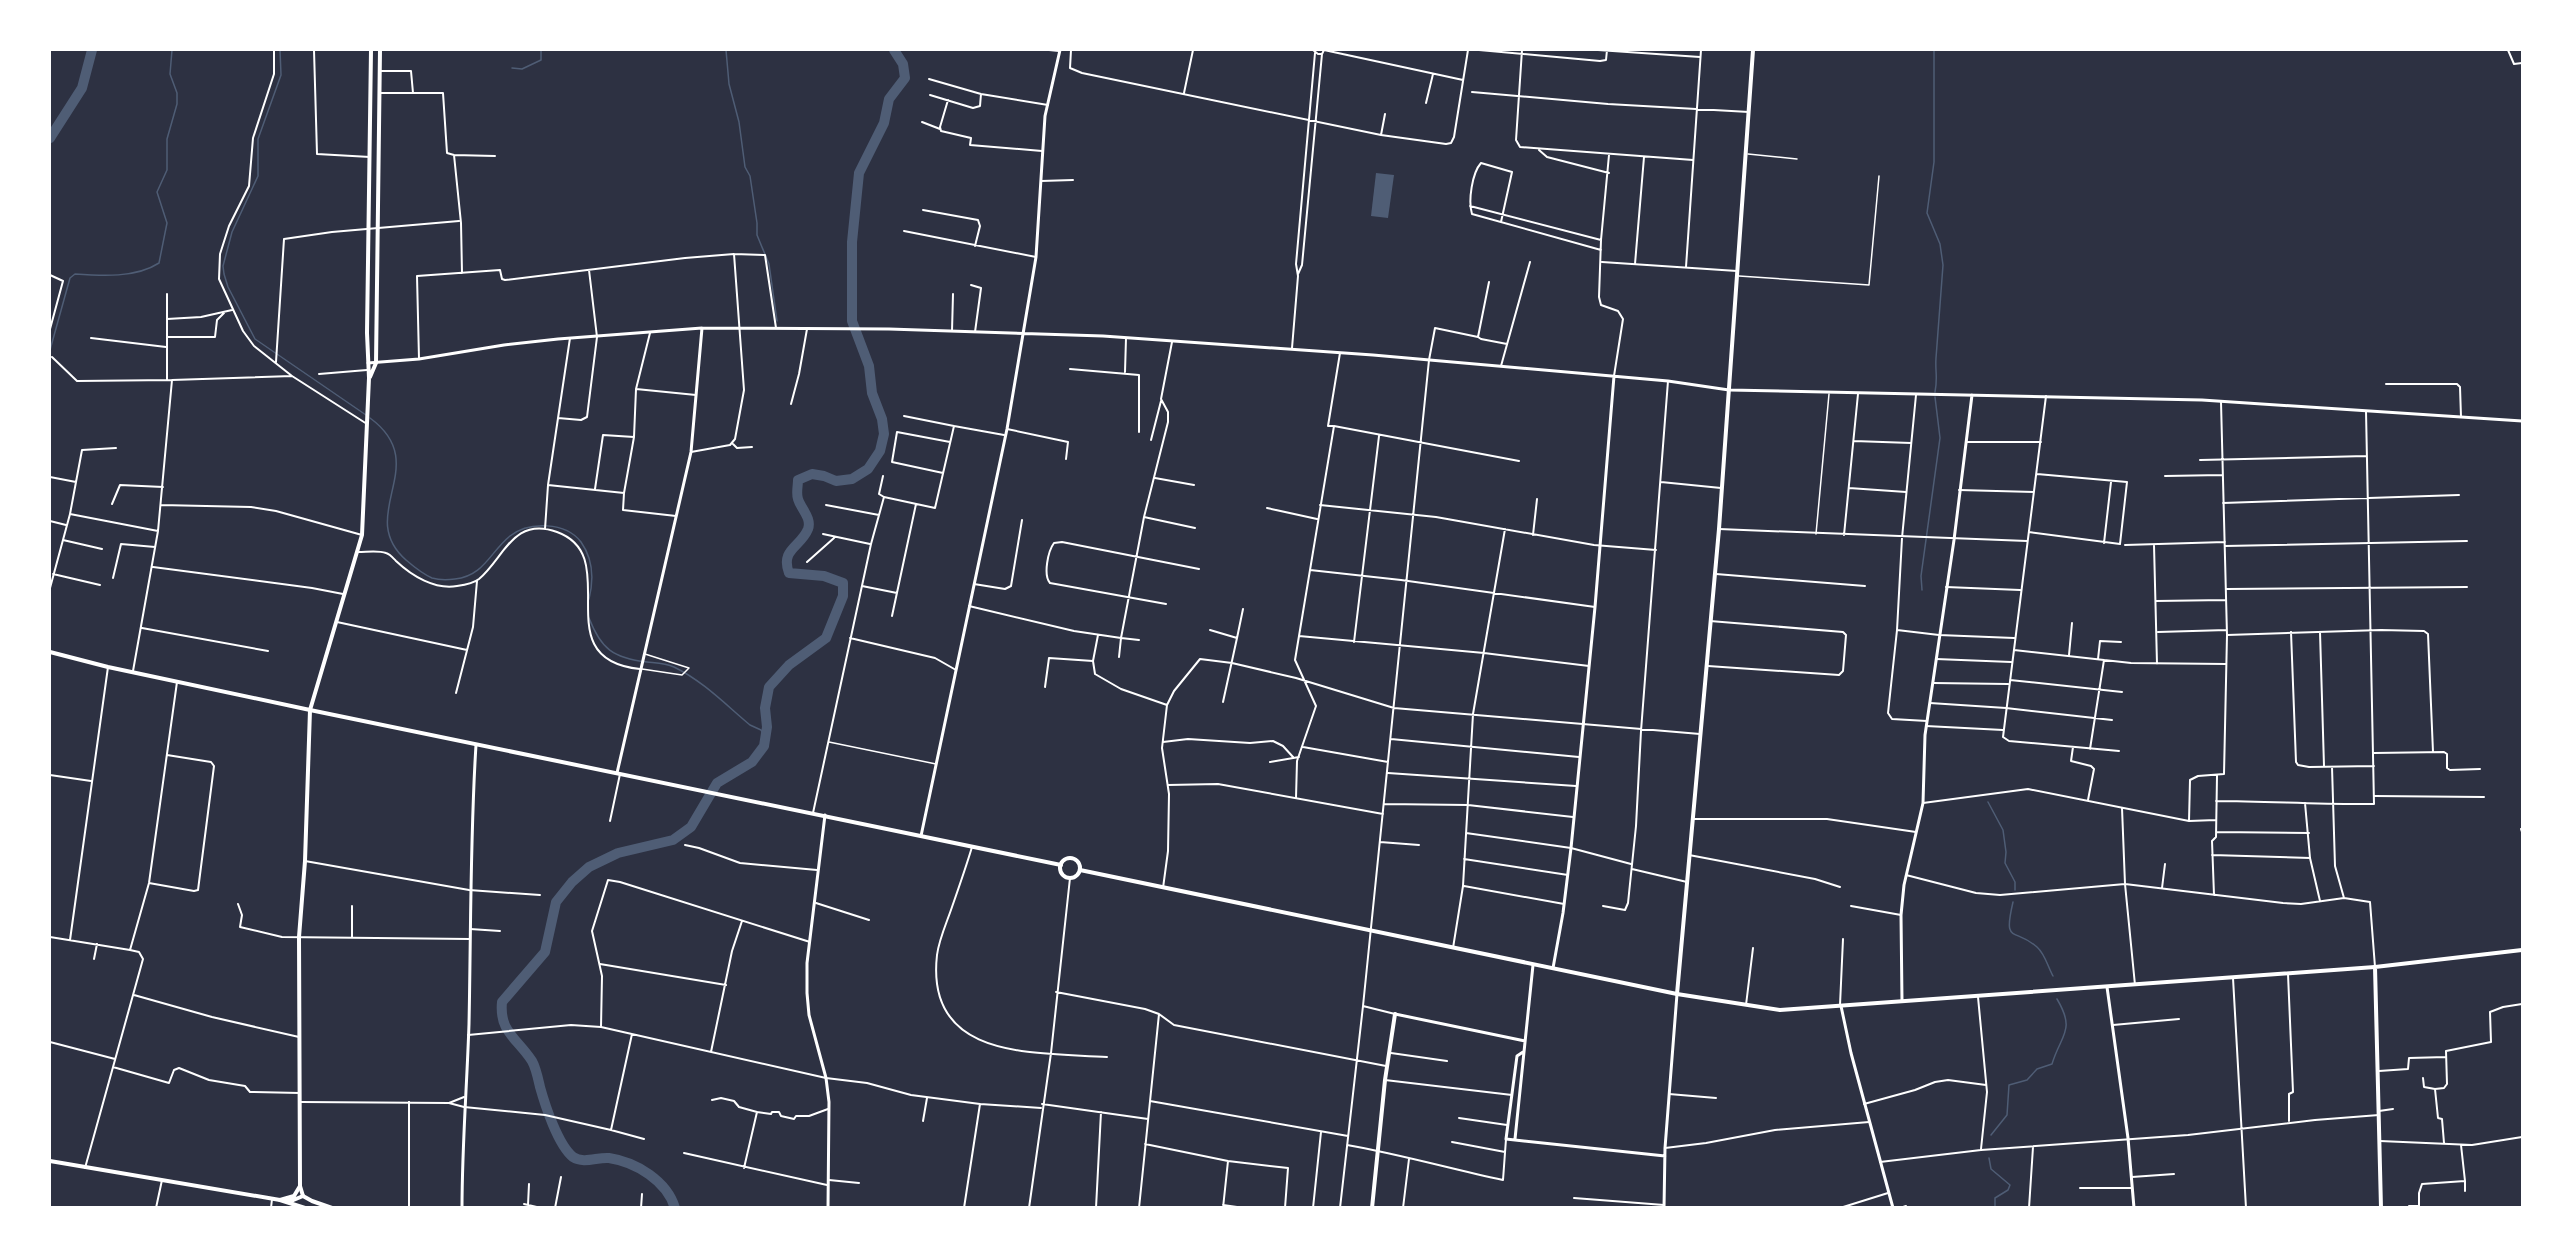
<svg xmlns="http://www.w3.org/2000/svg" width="2572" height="1257" viewBox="0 0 2572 1257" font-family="'Archivo Narrow',sans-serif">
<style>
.water{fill:#4f5d75}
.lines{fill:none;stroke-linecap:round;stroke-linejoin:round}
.stream{stroke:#4f5d75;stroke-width:1.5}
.river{stroke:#4f5d75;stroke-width:10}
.service{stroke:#fff;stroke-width:1.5}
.minor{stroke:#fff;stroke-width:2}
.tertiary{stroke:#fff;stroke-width:3}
.secondary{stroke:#fff;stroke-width:4}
.primary{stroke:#fff;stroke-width:4}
</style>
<rect width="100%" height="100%" fill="#2d3142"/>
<path class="water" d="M1376,173L1394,175L1388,218L1371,216Z"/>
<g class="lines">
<path class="stream" d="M280,50L281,75L258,139V176L232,232L223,266L224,274L228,287L255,339L366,415
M726,50L729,84L739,122L745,167L750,176L757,223V235L769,264L777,321
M1934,50V162L1927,213L1940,244L1943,265L1936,358C1935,372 1938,377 1935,392
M512,68L522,69L541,60V50
M50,350L70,278L75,274C102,276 136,278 159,263L167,223L157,192L167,170V139L177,104V93L170,74L172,50
M370,418C434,465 354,514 406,560C413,566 423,574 432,578C439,580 447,580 455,579C484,576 490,552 510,536C529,521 566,522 581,542C593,559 594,579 589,599
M1922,590L1921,576L1940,438L1935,397
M589,618C601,649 613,658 647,662C656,663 665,663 674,667C703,681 726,705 750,725L761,730L765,738
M1988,802L2003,830L2006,852L2005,863L2015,882V890
M2013,902C2003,945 2014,927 2037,947C2045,954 2048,967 2053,976
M1991,1135L2007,1115L2009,1085L2027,1080L2037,1069L2052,1064C2061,1034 2076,1031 2057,999
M1989,1158L1991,1169L2010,1185L2008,1190L1995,1198V1208"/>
<path class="river" d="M50,138L82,88L92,50
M675,1208C667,1181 636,1162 609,1158C597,1157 584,1164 573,1157C558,1145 545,1105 540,1087C538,1078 536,1068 532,1061C517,1038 499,1032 502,1002L545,952L556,902L572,882L589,867L618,853L673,840L691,827L717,783L752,762L764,746L767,727L765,708L769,687L789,665L826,638L843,596V583L824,576L789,573C780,549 801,547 808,529C812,518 801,509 798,499C796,493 798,486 798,480L812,474L824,476L836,481L852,479L868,469L880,451L884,434L882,419L872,393L869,366L852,321V242L859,173L884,123L889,99L905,78L903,64L894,50"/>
<path class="service" d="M1748,154L1797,159
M1739,276L1869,285L1879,176
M1816,534L1829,394
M642,669L682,675L689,668L645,654
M829,742L936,764"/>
<path class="minor" d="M274,50V74L253,138L249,186L229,226L220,254L219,279L243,331L254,346L292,376L367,424
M314,50L317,154L370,157
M1049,50L1059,51
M1071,50L1070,68L1082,73L1381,135L1446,144L1451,143L1454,137L1468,50
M1313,50L1318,54H1322L1324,50
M1324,50L1463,80
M1479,50L1600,61L1606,60L1607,50
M1522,50L1516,140L1520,147L1693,160
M1598,50L1700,57
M2508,50L2514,64L2522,63
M380,71H411L413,93
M929,79L981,94L1048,105
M1472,92L1608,104L1749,112
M379,93H443L447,153L454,155L495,156
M1184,93L1193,50
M930,95L973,108L980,106L981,94
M948,100L940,127L941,131L971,138L970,145L1042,151
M1426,103L1433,74
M922,122L940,129
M1381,135L1385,114
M1539,150L1547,157L1609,173
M454,155L461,223L462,273
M1609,155L1601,240L1599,297L1601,305L1618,311L1623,319L1614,376
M1041,181L1073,180
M1470,206L1601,240
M923,210L978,220L980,226L975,246
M1501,222L1512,172L1481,163C1472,173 1468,201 1472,214L1601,250
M904,231L1036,257
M734,254L765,255L776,328
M1602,262L1737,271
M1635,264L1644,157
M1686,267L1701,50
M1298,274L1302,265L1322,54
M50,275L63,281L50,329
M1489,282L1478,337L1481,339L1507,344
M971,285L981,288L975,332
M167,294V380
M167,319L201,317L232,310
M952,331L953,294
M167,337H215L217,320L224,313
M91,338L166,347
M1292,348L1298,276L1296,264L1315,53
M52,357L77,381L172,380
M419,359L417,276L500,270L502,279L505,280L685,258L734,254L744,390L735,439L730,445L691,452
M276,362L284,239L332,232L459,221
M1501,366L1530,262
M1070,369L1139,375V432
M1125,372L1126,338
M319,374L367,370
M2386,384H2457L2460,387L2461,417
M636,389L696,395
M1916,395L1902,538L1897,630L1888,713L1892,719L1927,721
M2046,396L2003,737L2009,741L2119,751
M791,404L799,374L807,329
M904,416L954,426
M558,418L581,420L587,417L597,337L589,270
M1333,426H1328L1340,353
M1007,429L1068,442L1066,459
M1151,440L1161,401
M1854,441L1911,443
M1966,442H2041
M733,444L737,448L752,447
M2200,460L2366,456
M943,473L892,462L897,432L950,442
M883,476L879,494L884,497
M2165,476L2222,475
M50,477L76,482
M1155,478L1194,485
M1661,482L1721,488
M548,485L624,493L634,437L636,389L650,333
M1849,488L1906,492
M595,489L603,435L634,437
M1959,490L2034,492
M624,493L623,510L676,516
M2223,503L2459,495
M112,504L120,485L163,487
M161,505L251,507L276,511L362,535
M826,505L879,515
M1320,505L1436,517L1594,545L1656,550
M1267,508L1317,519
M70,514L158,531
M1144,517L1195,528
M50,521L66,525
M545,529L548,485L570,338
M1719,529L2027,541
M2029,532L2120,544L2127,482L2037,474
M823,534L870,544
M1533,535L1537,499
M1844,535L1858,394
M63,540L102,549
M2104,543L2111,482
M2125,545L2225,542
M2154,545L2157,664
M2225,546L2467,541
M358,552C367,552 378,550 386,553C390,554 393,558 396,561C412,576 435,590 457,586C464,585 474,583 479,579C504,558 513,516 557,532C626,557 543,659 640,669
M807,562L834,538
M153,567L312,588L343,594
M1310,570L1401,580L1595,607
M53,574L100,585
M1716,574L1865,586
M113,578L121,544L155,547
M974,584L1005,589L1011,586L1022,520
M862,586L897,593
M1946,587L2020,590
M50,588L70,514L82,450L116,448
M2227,589L2467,587
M2156,601L2226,600
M1166,604L1050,583C1043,575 1048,551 1054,543L1062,542L1199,569
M969,606L1074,631L1121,638L1144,517L1168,422V412L1161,399L1172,342
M892,616L916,504
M337,622L467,650
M142,628L268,651
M1210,630L1237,638L1223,702
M1897,630L1939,635L2014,638
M2158,632L2227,630
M2291,632L2296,762L2298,765L2309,767L2374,766
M2320,632L2324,766
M1098,635L1093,661L1095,674L1121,689L1167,705
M2227,635L2381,630L2424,631L2428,634L2433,752
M1299,636L1484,653L1589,666
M850,638L935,658L956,670
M1237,638L1243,609
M1354,642L1379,436
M2014,650L2131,663L2226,664
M2069,655L2072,623
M1119,657L1121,638L1139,640
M1936,659L2011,662
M2098,659L2100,641L2121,642
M1708,666L1839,675L1843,671L1846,635L1843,632L1710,621
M133,671L158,531L172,380L292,376
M2010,680L2122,692
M1933,683L2008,684
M1045,687L1049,658L1093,661
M456,693L473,627L477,581
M1930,703L2006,708L2112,720
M1926,726L2003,730
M1391,739L1579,757
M1163,742L1188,739L1250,743L1273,741L1283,746L1293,757
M1303,747L1388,762
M2073,747L2071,761L2091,766L2094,769L2088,800
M2090,749L2104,660
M2374,753L2444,752L2447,754V768L2450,770L2480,769
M1270,762L1299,757
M2332,767L2335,866L2344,898
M1388,773L1576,786
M50,775L91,781
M1168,785L1218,784L1383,814
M2375,796L2484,797
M1296,798L1297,761L1316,706L1295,660L1334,426L1519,461
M2216,801C2269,801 2321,805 2374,804L2366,411
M1923,803L2028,789L2189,821L2190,780L2198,776L2224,774L2227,635L2221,402
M2305,803L2310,858L2320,901
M1384,804L1468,805L1573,817
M2122,808L2125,884L2135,985
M813,813L871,544L884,497L935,508L954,426L1004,435
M1692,819H1827L1916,832
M610,821L620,774
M2189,821L2216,820
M2521,829L2522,832
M2216,832L2309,833
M1466,833L1571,848L1631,864
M1380,842L1419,845
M685,845L699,848L740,863L817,870
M972,847C966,867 959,887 952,907C947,922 939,939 937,955C925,1061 1035,1052 1107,1057
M1689,855L1815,879L1840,887
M2212,855L2310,858
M1464,859L1568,875
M305,861L469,890L540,895
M1632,869L1687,882
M1906,875L1976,893L2000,895L2125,884L2283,903L2301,904L2344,898L2370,902L2375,967
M149,883L194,891L198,890L214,766L211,762L167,755
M1464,886L1564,904
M1163,888L1168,851L1169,794L1162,748L1167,705L1174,691L1200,659L1232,663L1296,678L1394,708L1700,734
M2162,888L2165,864
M2214,895L2212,841L2216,837L2217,776
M816,903L869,920
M238,904L242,915L240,927L282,937L470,939
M352,906V937
M1603,906L1625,910L1628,903L1636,826L1641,731L1668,381
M1851,906L1901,915
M470,929L500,931
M50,937L130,950L139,952L143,959L85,1168
M70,940L108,667
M1453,948L1463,886L1473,714L1505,529
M130,950L149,883L177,682
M94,959L97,944
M600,964L726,985
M2288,974L2293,1092L2289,1094V1121
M2233,978L2246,1208
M1056,992L1145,1009L1159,1014L1174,1025L1386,1066
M134,995L212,1017L299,1037
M1978,997L1987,1092L1981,1149
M1746,1005L1753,948
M1840,1005L1843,939
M1395,1014L1363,1006L1429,360L1435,328L1478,337
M2113,1025L2179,1019
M601,1027L602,976L592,931L608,880L620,882L810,942
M468,1035L571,1025L601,1027L826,1078L867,1083L911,1095L980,1104L1041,1108
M50,1042L115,1059
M711,1052L732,951L742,921
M1391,1053L1447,1061
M113,1067L169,1083L174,1070L179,1068L209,1080L245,1086L250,1092L300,1093
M2379,1071L2408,1069L2409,1058L2446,1057
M2423,1078L2424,1087L2435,1089L2438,1118L2442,1119L2444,1143
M1385,1080L1512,1095
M2435,1089L2444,1088L2447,1084L2446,1051L2491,1042L2490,1012L2503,1007L2522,1004
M1669,1094L1716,1098
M712,1100L721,1098L734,1101L739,1107L757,1112L744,1168
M1150,1101L1348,1136
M301,1102L449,1103L464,1107L545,1115L611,1130L632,1034
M449,1103L464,1097
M1042,1104L1148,1119
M1864,1104L1915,1090L1935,1082L1948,1080L1986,1085
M2379,1111L2393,1109
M757,1112L771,1114L772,1112H779L781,1116L794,1119L796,1116H809L828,1109
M1459,1118L1507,1125
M923,1121L927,1098
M611,1130L644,1139
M2380,1141L2472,1145L2522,1137
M1452,1142L1505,1152
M1145,1144L1228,1161L1288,1168L1285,1208
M1347,1145C1399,1154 1451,1169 1503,1180L1506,1139
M1665,1148L1706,1143L1775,1130L1869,1122
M684,1153L827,1185
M1880,1162L1981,1150L2188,1135L2315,1120L2379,1115
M2132,1177L2174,1174
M829,1180L859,1183
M2465,1181V1191
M2080,1188H2131
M1574,1198L1664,1205
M524,1204L541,1208
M528,1205L529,1184
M1223,1205L1244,1208
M2409,1206H2418
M156,1208L162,1180
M271,1208L272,1199
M409,1208V1102
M555,1208L561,1177
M641,1208L642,1194
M964,1208L980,1104
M1029,1208L1051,1053L1070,878
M1096,1208L1101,1112
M1139,1208L1159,1014
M1223,1208L1228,1161
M1313,1208L1321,1132
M1340,1208L1363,1006
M1403,1208L1409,1159
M1840,1208L1888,1193
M1900,1208L1906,1206
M2029,1208L2033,1147
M2419,1208V1193L2422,1184L2465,1181L2461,1145"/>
<path class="tertiary" d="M368,363L419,359L504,345L558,339L702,328L889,329L1103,336L1373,355L1668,381L1729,390L2202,400L2522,421
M617,773L691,452L702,328
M825,815L807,963V993L809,1015L826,1078L829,1102L828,1208
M921,836L1007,429L1036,257L1045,116L1060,50
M1553,968L1563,913L1571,848L1595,607L1614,376
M2107,987L2128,1138L2134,1208
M1902,1001L1901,915L1904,885L1923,803L1925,735L1954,540L1972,395
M1841,1006L1851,1053L1893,1208
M1395,1014L1525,1041
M1523,1052L1517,1056L1506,1139L1665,1156
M1515,1139L1533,965
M462,1208C462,1146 467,1085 469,1024C471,931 470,838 476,745
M1664,1208L1665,1148L1677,994"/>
<path class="secondary" d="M370,377L376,363L380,50
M50,652L108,667L310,710
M1060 868a10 10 0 1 1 20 0a10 10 0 1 1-20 0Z
M1677,994L1719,529L1753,50
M303,1196L300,1186L299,937L305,861L310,710L362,535L369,378L367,333L371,50
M280,1200L305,1208
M1372,1208L1385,1080L1395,1014
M2381,1208L2375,967L2522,950"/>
<path class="primary" d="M310,710L1061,865
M1080,870L1677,994L1780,1010L2375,967
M50,1161L280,1200L294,1196L300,1186
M286,1200L291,1201L303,1196L312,1201L332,1208"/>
</g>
<rect width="2572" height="1257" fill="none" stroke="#ffffff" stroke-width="102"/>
</svg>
